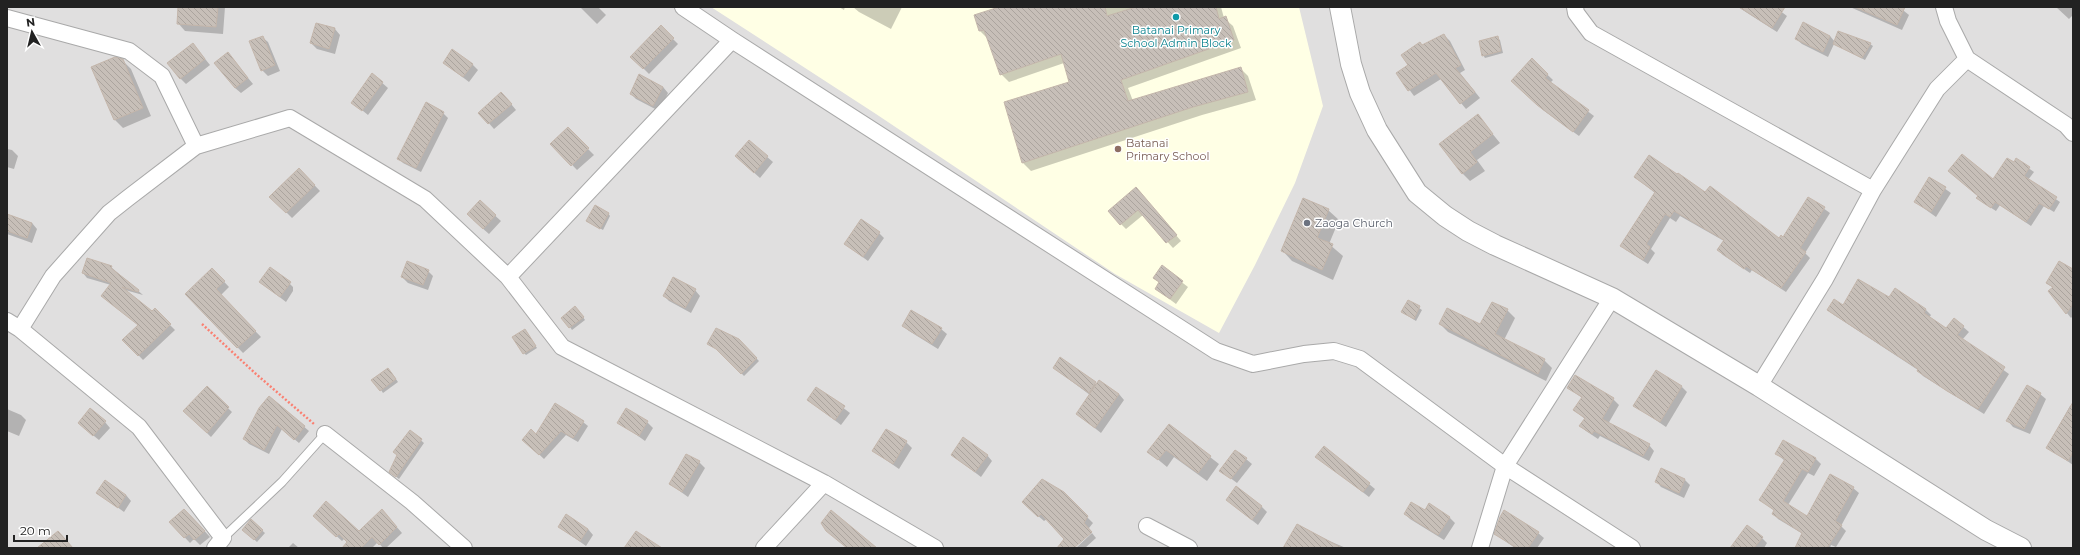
<svg xmlns="http://www.w3.org/2000/svg" width="2080" height="555" viewBox="0 0 2080 555" font-family="Montserrat,sans-serif">
<style>
.residential{fill:#e0dfdf}
.education{fill:#ffffe5}
.shadow{fill:#0003}
.building{fill:url(#building-back-hatch);stroke:#c4b6ab}
.lines{fill:none;stroke-linecap:round;stroke-linejoin:round}
.service-casing{stroke:#a9a9a9;stroke-width:10}
.minor-casing{stroke:#a9a9a9;stroke-width:18}
.tertiary-casing{stroke:#a9a9a9;stroke-width:22}
.path{stroke:#fa8072;stroke-width:2.5;stroke-dasharray:2 2;stroke-linecap:butt}
.service{stroke:#fff;stroke-width:8}
.minor{stroke:#fff;stroke-width:16}
.tertiary{stroke:#fff;stroke-width:20}
.culture-dot{fill:#0f9aa8;stroke:#fff;stroke-width:1.5}
.education-dot{fill:#8d6e63;stroke:#fff;stroke-width:1.5}
.worship-dot{fill:#6b7280;stroke:#fff;stroke-width:1.5}
.labels{text-anchor:middle;stroke-width:3;stroke-linejoin:round;paint-order:stroke}
.culture-label{font-size:11px;fill:#0d838f;stroke:#fff}
.education-label{font-size:11px;fill:#785e54;stroke:#fff;text-anchor:start}
.worship-label{font-size:11px;fill:#5b616d;stroke:#fff;text-anchor:start}
</style>
<defs>
<pattern id="building-back-hatch" width="6" height="6" patternUnits="userSpaceOnUse"><rect width="6" height="6" fill="#c7bfb8"/><path d="M-1 5l2 2M0 0l6 6M5-1l2 2" fill="none" stroke="#aba49e"/></pattern>
</defs>
<rect width="100%" height="100%" fill="#f2efe9"/>
<path class="residential" d="M7,7H2073V548H7Z"/>
<path class="education" d="M711,7H1299L1323,106L1295,183L1255,265L1219,333L1115,274L876,114Z"/>
<path class="shadow" d="M179,7H225L223,34L185,31L178,23Z
M580,7H598L606,15L597,24Z
M839,7H845L844,10Z
M853,7H902L891,29L859,12Z
M1002,7H1221L1224,18L1233,26L1241,48L1128,88L1133,101L1240,68L1248,76L1256,100L1202,115L1031,171L1023,163L1006,107L1070,83L1064,63L1009,82L1001,74L988,39L980,31L975,16Z
M1738,7H1775L1787,16L1777,32Z
M1850,7H1899L1909,15L1902,30Z
M2056,7H2073V15L2069,19Z
M317,24L335,29L340,35L335,54L317,49L311,43Z
M661,27L678,44L649,74L632,57Z
M1444,35L1450,41L1465,70L1460,73L1480,98L1466,109L1441,79L1414,96L1397,73L1409,66L1423,46Z
M1830,36L1835,42L1870,44L1873,46L1865,60L1834,44L1828,57L1802,44L1796,39Z
M262,37L268,42L280,71L268,76L262,70Z
M1497,38L1500,40L1503,53L1485,58L1483,55Z
M198,50L210,65L186,84L180,78Z
M230,56L253,84L241,93L235,88Z
M122,60L131,69L151,116L123,128L115,120L92,67Z
M1532,60L1553,80L1550,83L1594,116L1579,136L1543,110L1512,81Z
M444,63L472,64L478,70L469,82Z
M373,75L388,88L368,115L352,102Z
M663,87L668,93L659,111L636,99L631,94Z
M507,99L516,110L494,129L480,113Z
M443,113L448,118L421,172L403,163L399,159Z
M1478,116L1500,143L1477,160L1485,171L1470,181L1462,173Z
M568,129L594,155L577,170L552,144Z
M749,141L773,162L760,178L742,162Z
M7,149L12,150L18,156L14,169L7,167Z
M2017,160L2034,172L2028,180L2060,202L2054,212L2044,206L2031,226L2000,205L1996,211L1982,202L1978,198L1979,196L1949,171L1993,180Z
M299,169L320,191L292,218L271,197Z
M1635,177L1705,194L1779,239L1784,238L1809,198L1830,213L1805,253L1810,258L1786,292L1752,270L1750,273L1723,255L1718,250L1724,241L1680,216L1676,222L1670,218L1651,249L1655,253L1648,264L1626,250L1621,245L1655,193Z
M1930,178L1951,193L1936,217L1915,202Z
M1141,194L1181,241L1173,248L1143,215L1126,229L1121,224Z
M480,202L501,221L489,234L473,220Z
M1328,210L1339,220L1329,244L1343,256L1333,280L1292,261L1282,250Z
M608,213L610,216L603,230L587,221Z
M7,215L32,223L37,229L32,243L7,234Z
M879,233L884,238L868,261L845,244Z
M87,259L111,267L143,295L125,290L152,313L155,310L175,330L143,360L124,340L139,325L103,296L111,285L87,278L83,273Z
M1162,267L1188,287L1176,304L1156,289L1160,283L1154,278Z
M212,269L229,287L221,295L261,337L243,353L186,294Z
M2073,270V316L2071,318L2049,291L2053,288L2047,283Z
M428,271L433,276L428,290L408,283L402,277Z
M287,281L293,287V291L286,302L260,282Z
M1895,289L1926,310L1931,315L1929,318L1946,329L1954,319L1969,332L1962,340L2009,374L1984,414L1923,376L1918,370L1834,315L1828,310L1889,298Z
M695,290L700,296L691,313L669,301L664,296Z
M1408,301L1422,310L1416,321L1402,312Z
M578,310L585,320L572,330L570,327Z
M1507,310L1515,318L1504,340L1544,360L1552,368L1546,381L1448,332L1440,324L1481,326Z
M903,326L941,329L947,334L938,349L909,331Z
M525,330L537,348L526,355L524,353Z
M738,340L759,361L744,376L720,351L709,344Z
M1060,358L1097,385L1119,394L1124,400L1101,433L1077,414L1090,395L1054,368Z
M391,372L398,382L383,393L381,390Z
M1682,387L1687,392L1666,427L1635,406Z
M207,388L232,412L211,437L184,411Z
M817,388L850,413L841,425L808,400Z
M1569,388L1613,399L1619,405L1608,424L1649,445L1654,451L1649,461L1600,436L1598,439L1586,431L1580,426L1585,419L1574,410L1582,398Z
M2040,394L2046,399L2030,434L2013,427L2008,421Z
M269,397L309,431L299,443L282,429L269,454L249,444L244,439Z
M2070,406L2073,408V465L2047,447Z
M7,409L21,415L26,420L19,436L7,431Z
M626,410L647,422L653,428L645,441L619,422Z
M105,422L110,428L99,440L84,428Z
M583,422L588,426L578,442L566,435L544,459L528,444L536,435Z
M1169,425L1219,464L1207,481L1174,457L1167,467L1149,452Z
M410,431L424,443L399,479L393,474Z
M906,442L912,448L899,469L873,451Z
M1324,447L1375,489L1369,497L1317,457Z
M1777,454L1815,458L1821,464L1814,476L1808,473L1788,505L1807,518L1853,488L1859,493L1841,526L1846,531L1836,547L1831,545L1830,548H1796L1803,534L1778,519L1773,513L1775,511L1760,500L1785,461Z
M952,455H987L992,461L981,477Z
M1246,459L1252,464L1237,483L1221,471Z
M699,462L705,468L688,497L670,484Z
M1662,469L1685,480L1690,485L1684,498L1661,487L1656,481Z
M98,493L126,495L131,501L124,512Z
M1063,493L1093,523L1073,548H1059L1066,539L1047,519L1044,521L1029,508Z
M1233,505L1261,506L1267,512L1258,525Z
M382,510L402,533L386,548H383L378,542L372,548H343L349,542L345,538L342,541L320,521L359,533Z
M1425,511L1450,518L1455,523L1444,540L1410,519L1405,514Z
M190,515L210,537L200,545L194,539L190,543L170,522Z
M251,521L265,533L257,542L244,530Z
M559,527L588,529L593,535L586,546Z
M1092,533L1096,538L1085,548H1076Z
M1538,533L1544,538L1537,548H1515L1495,534Z
M1320,537L1346,548H1285Z
M1762,538L1767,543L1764,548H1731Z
M293,543L299,548H288Z"/>
<path class="building" d="M178,7H218L216,27L177,24Z
M999,7H1105L1107,16L1136,7H1216L1219,19L1226,16L1234,40L1121,80L1128,101L1241,67L1248,92L1193,107L1022,163L1004,102L1069,82L1061,54L1000,75L984,30L979,31L974,15Z
M1739,7H1785L1772,28Z
M1855,7H1905L1897,25Z
M1803,22L1830,36L1823,52L1795,39Z
M316,23L335,28L329,49L310,43Z
M661,25L674,38L643,69L630,57Z
M1838,31L1871,43L1862,58L1833,44Z
M1444,34L1461,65L1455,68L1475,92L1460,104L1436,73L1408,91L1396,73L1408,65L1401,55L1420,42L1422,45Z
M263,36L275,65L261,71L249,41Z
M1498,36L1501,51L1482,56L1479,41Z
M193,43L205,59L180,79L167,63Z
M452,49L473,64L463,77L443,63Z
M228,52L248,78L235,88L214,63Z
M115,57L123,59L143,108L114,120L91,67Z
M1532,58L1548,74L1545,78L1589,110L1573,132L1537,105L1511,81Z
M372,73L383,82L362,111L351,103Z
M639,74L663,87L653,106L630,94Z
M501,92L512,104L488,124L478,113Z
M426,102L444,112L416,168L397,159Z
M1478,114L1493,134L1470,152L1477,162L1462,174L1439,144Z
M568,127L589,148L571,166L550,144Z
M749,140L768,156L754,173L735,156Z
M1962,154L1993,179L2007,158L2014,162L2016,158L2030,167L2024,176L2057,197L2049,209L2039,203L2026,222L1995,202L1991,208L1976,198L1978,196L1948,171Z
M1649,155L1677,174L1678,173L1705,192L1710,186L1779,238L1781,235L1783,237L1808,197L1825,207L1800,248L1806,252L1781,288L1746,266L1744,269L1717,250L1724,240L1674,211L1670,217L1665,214L1646,244L1650,247L1643,260L1620,246L1655,192L1634,177Z
M299,168L315,185L286,213L269,197Z
M1929,177L1946,187L1931,212L1914,202Z
M1136,187L1177,235L1166,243L1138,210L1120,225L1108,211Z
M1303,198L1329,209L1317,238L1333,244L1322,270L1281,251Z
M480,200L496,215L483,229L467,214Z
M595,205L609,213L600,229L586,221Z
M7,214L32,223L27,238L7,231Z
M861,219L880,232L863,257L844,244Z
M87,258L112,266L111,268L139,290L138,292L122,287L152,311L155,308L171,324L138,356L122,340L138,325L101,296L111,283L82,273Z
M407,261L429,270L423,285L401,277Z
M2059,261L2073,269V304L2066,314L2048,291L2053,287L2046,283Z
M1162,265L1183,281L1170,299L1155,289L1159,282L1153,278Z
M270,267L291,282L280,297L259,282Z
M212,268L225,281L216,289L256,331L237,348L185,294Z
M673,277L696,289L685,308L663,296Z
M1858,279L1889,297L1895,288L1926,309L1924,313L1946,328L1954,318L1964,326L1957,335L2005,367L1978,409L1947,391L1917,371L1918,369L1827,310L1834,299L1843,305Z
M1408,300L1420,306L1414,319L1401,312Z
M1492,302L1508,309L1495,334L1545,359L1538,374L1439,324L1447,308L1480,324Z
M575,306L584,317L569,328L561,318Z
M911,310L942,328L932,344L902,326Z
M716,328L739,339L757,358L741,374L716,349L707,344Z
M525,329L536,346L523,354L512,337Z
M1060,357L1096,382L1089,393L1053,368Z
M388,368L396,379L380,391L371,380Z
M1656,370L1682,386L1660,422L1633,406Z
M1575,375L1614,398L1602,419L1650,444L1643,456L1594,431L1592,434L1579,426L1585,418L1573,410L1582,397L1567,388Z
M1099,380L1119,394L1095,428L1076,414Z
M2027,385L2041,393L2024,429L2006,421Z
M207,386L229,407L207,433L183,411Z
M816,387L845,406L835,420L807,400Z
M269,396L305,426L294,440L277,425L264,450L243,439L259,408Z
M2073,402V452L2068,461L2046,448Z
M555,403L584,421L573,438L561,431L539,455L522,440L531,429L536,434Z
M90,408L106,421L93,436L78,423Z
M626,408L648,421L639,436L617,423Z
M1169,424L1211,456L1198,473L1166,450L1158,460L1147,452Z
M886,429L907,441L893,464L872,451Z
M410,430L422,439L396,477L389,472L397,455L393,452Z
M963,437L988,455L975,472L951,455Z
M1783,440L1816,458L1808,472L1802,469L1783,501L1807,516L1830,474L1854,487L1835,521L1842,525L1827,548H1795L1802,533L1772,514L1774,510L1759,500L1785,459L1775,454Z
M1324,446L1370,483L1363,492L1315,457Z
M1235,450L1247,458L1231,479L1219,471Z
M686,454L700,461L682,492L669,484Z
M1661,468L1685,479L1679,493L1655,482Z
M1042,479L1064,492L1088,516L1084,523L1092,532L1074,548H1057L1064,539L1041,514L1038,517L1022,502Z
M105,480L126,495L118,508L96,493Z
M1236,486L1262,506L1252,520L1226,500Z
M326,501L359,531L382,509L397,527L379,545L372,537L361,548H342L347,542L339,534L336,537L313,516Z
M1411,502L1425,510L1429,503L1450,517L1438,535L1404,514Z
M184,509L205,531L194,540L189,534L184,538L169,522Z
M831,510L877,548H847L826,531L821,523Z
M1504,510L1539,532L1528,548H1517L1494,534L1500,517Z
M566,514L588,529L580,541L558,527Z
M251,519L263,530L254,540L242,530Z
M1297,524L1342,548H1283Z
M1747,525L1763,537L1754,548H1730Z
M58,531L73,548H37Z
M636,531L662,548H624Z"/>
<g class="lines">
<g class="service-casing">
<path id="service" d="M223,538L282,482L325,434"/>
</g>
<g class="minor-casing">
<path id="minor" d="M683,7L732,40L1216,351L1253,364L1304,354L1334,351L1360,359L1505,466L1632,548
M1575,7L1576,13L1591,33L1873,190
M1944,7L1948,21L1967,59L2066,125L2073,133
M7,18L129,51L162,76L196,146
M508,277L732,40
M7,321L20,329L139,427L223,538L215,548
M20,329L53,276L109,213L128,198L196,146L290,118L425,199L508,277L562,347L824,483L935,548
M1759,386L1825,279L1873,190L1937,89L1967,59
M325,434L412,502L464,548
M1147,526L1189,548
M764,548L824,483
M1480,548L1505,466L1612,298"/>
</g>
<g class="tertiary-casing">
<path id="tertiary" d="M1340,7L1351,64L1360,93L1377,130L1417,193L1445,216L1468,231L1495,245L1612,298L1759,386L1986,530L2021,548"/>
</g>
<path class="path" d="M202,324L256,374L314,424"/>
<use href="#service" class="service"/>
<use href="#minor" class="minor"/>
<use href="#tertiary" class="tertiary"/>
</g>
<circle class="culture-dot" cx="1176" cy="17" r="4"/>
<circle class="education-dot" cx="1118" cy="149" r="4"/>
<circle class="worship-dot" cx="1307" cy="223" r="4"/>
<g class="labels">
<g class="culture-label">
<text x="1176" y="34">Batanai Primary<tspan x="1176" dy="13">School Admin Block</tspan></text>
</g>
<g class="education-label">
<text x="1126" y="147">Batanai<tspan x="1126" dy="13">Primary School</tspan></text>
</g>
<g class="worship-label">
<text x="1315" y="227">Zaoga Church</text>
</g>
</g>
<rect width="2080" height="555" fill="none" stroke="#222222" stroke-width="16"/>
<g transform="translate(32 32) rotate(352)" stroke="#ffffff" stroke-width="3" paint-order="stroke">
<path d="M0-3L7 15L0 10L-7 15Z" fill="#222222"/>
<text y="-6" font-size="11" font-weight="bold" text-anchor="middle" fill="#222222">N</text>
</g>
<path d="M14 535v6h53v-6" fill="none" stroke="#222222" stroke-width="2"/>
<text x="20" y="535" font-size="12" fill="#222222" stroke="#ffffff" stroke-width="3" paint-order="stroke">20 m</text>
</svg>
